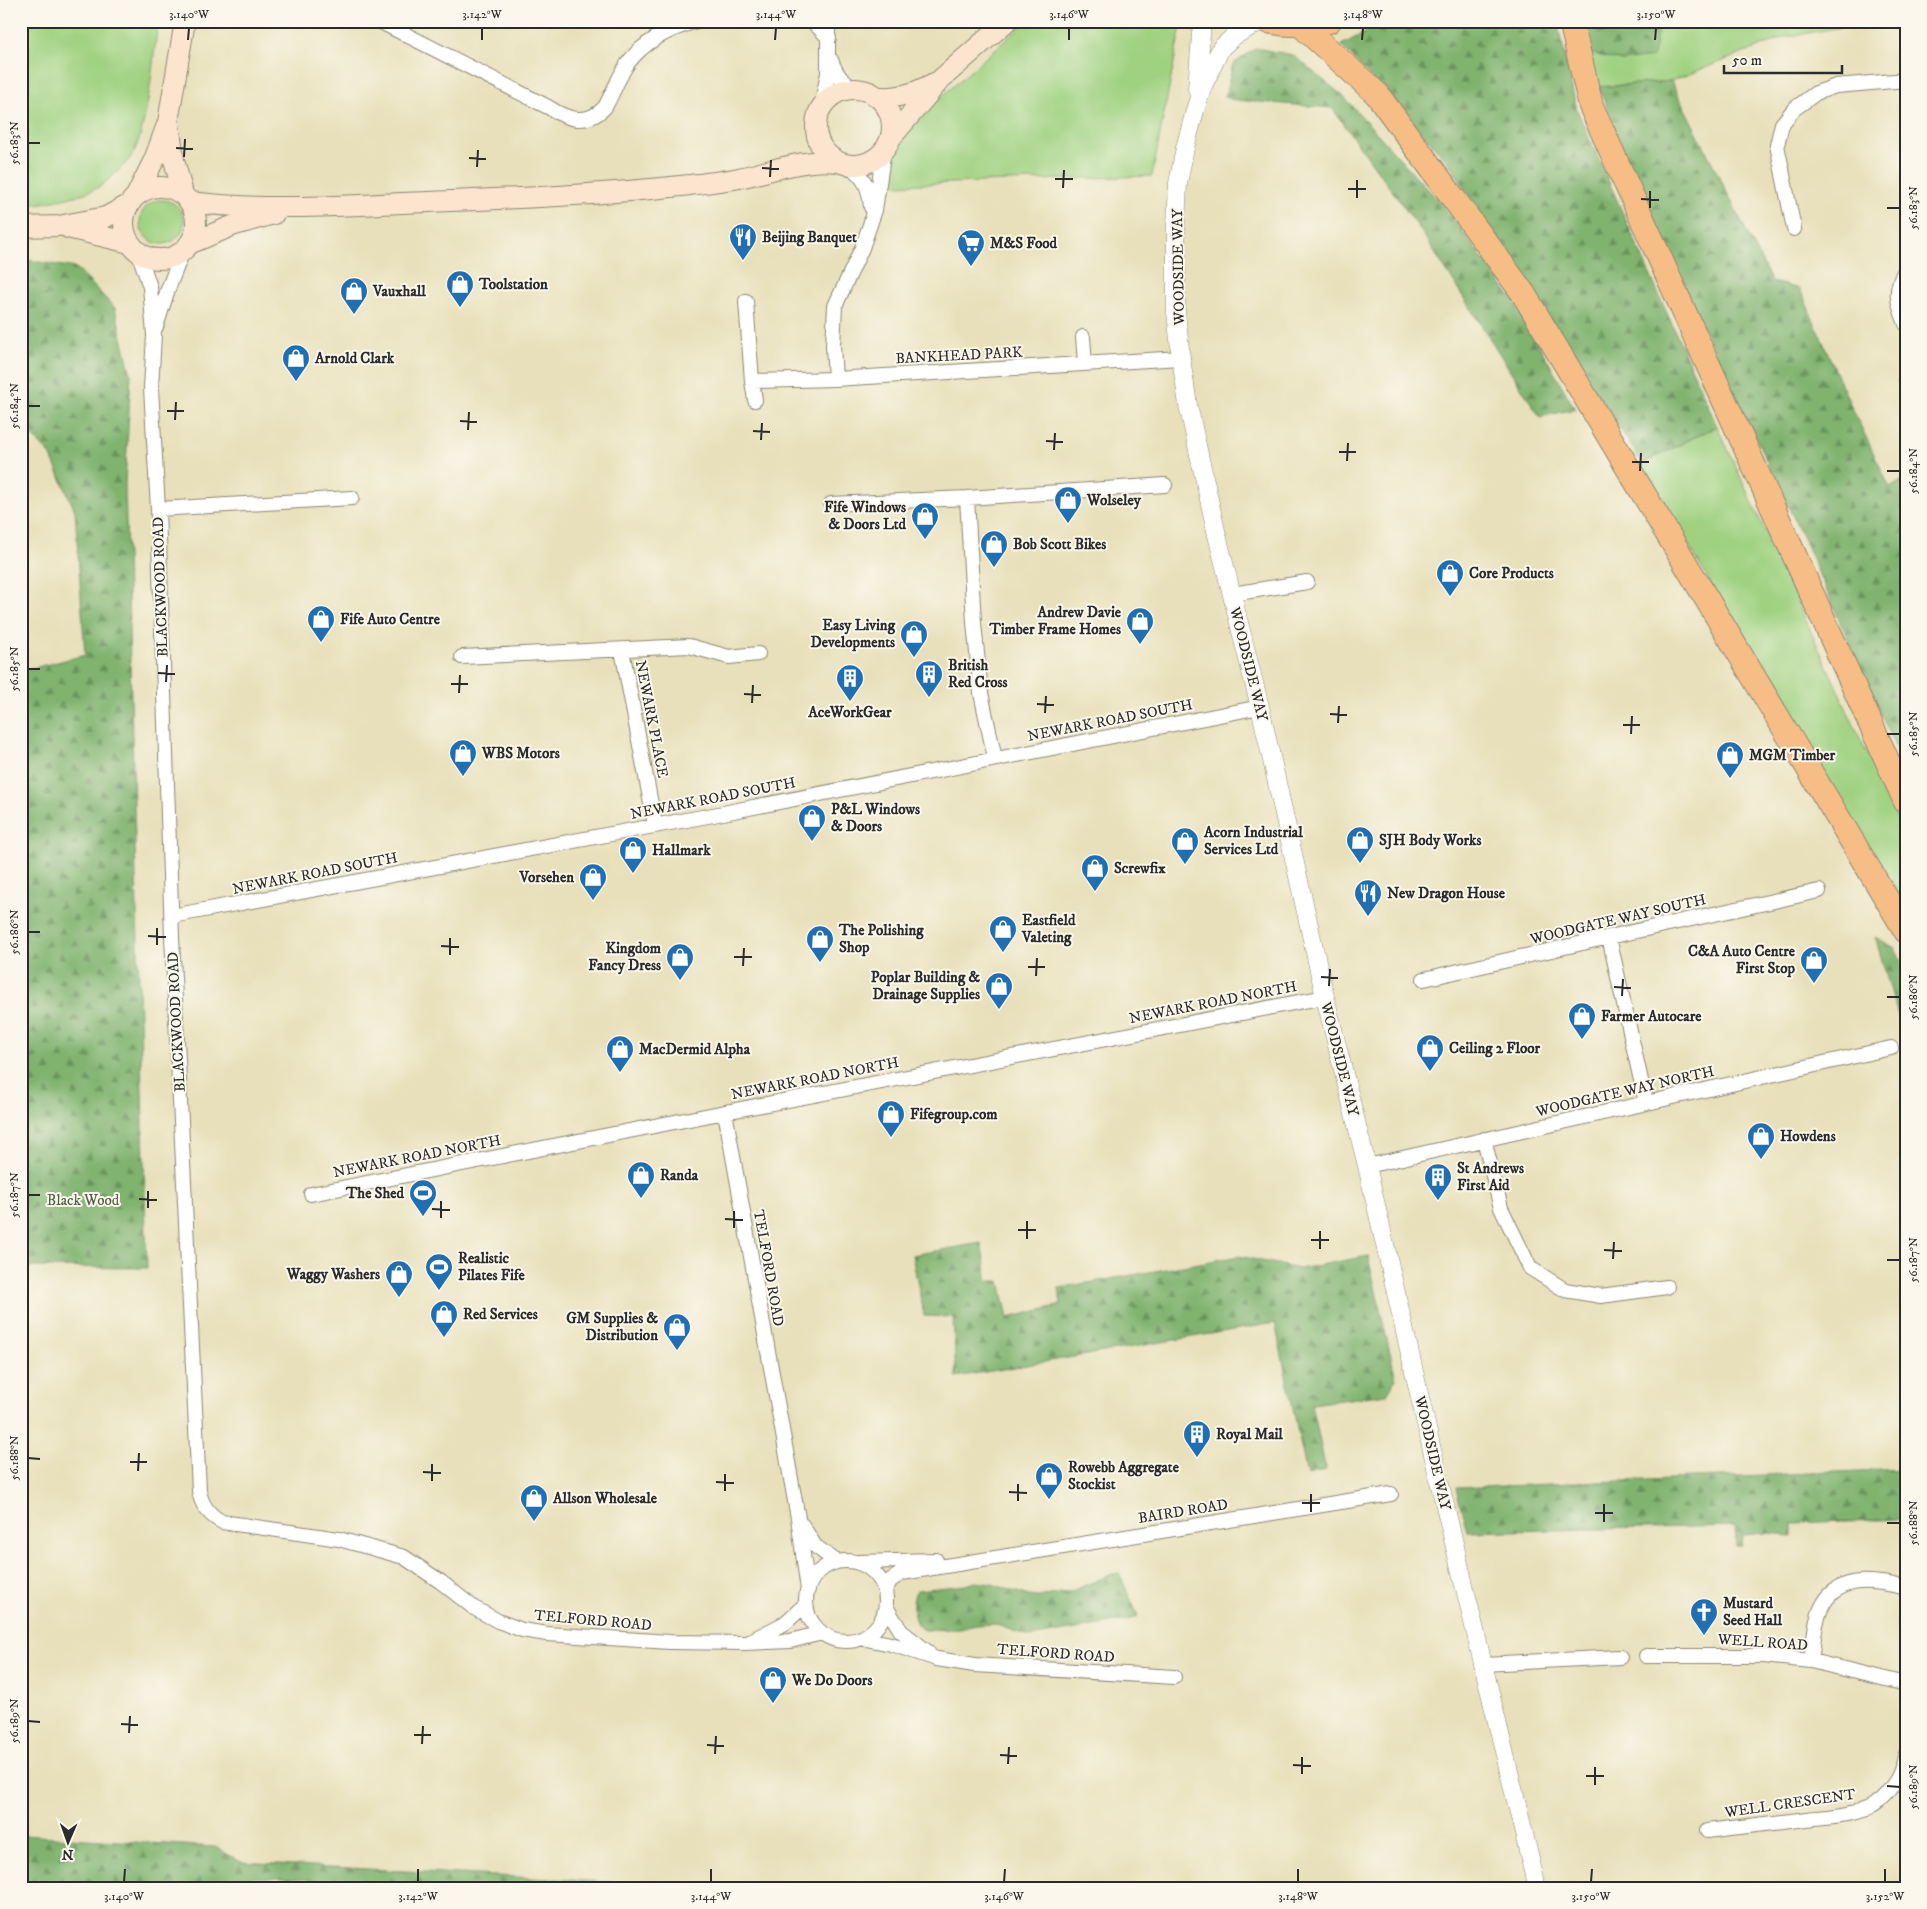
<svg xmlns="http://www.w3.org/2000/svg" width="1927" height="1909" viewBox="0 0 1927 1909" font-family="'IM FELL DW Pica',serif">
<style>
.green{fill:#9fd180;stroke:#657e56}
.forest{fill:url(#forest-firs);stroke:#556f4c}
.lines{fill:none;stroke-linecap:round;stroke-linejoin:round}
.minor-casing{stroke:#8a8672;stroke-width:16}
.tertiary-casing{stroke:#8a8672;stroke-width:19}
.secondary-casing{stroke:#8a8672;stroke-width:22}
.trunk-casing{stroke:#8a8672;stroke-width:26}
.minor{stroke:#fff;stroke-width:14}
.tertiary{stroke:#fff;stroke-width:18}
.secondary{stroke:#fbe5cf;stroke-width:20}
.trunk{stroke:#f6be86;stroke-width:24}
.ticks{fill:none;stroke:#2b2b2b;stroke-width:2}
.labels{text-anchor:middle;stroke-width:4;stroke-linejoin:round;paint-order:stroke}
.poi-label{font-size:15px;font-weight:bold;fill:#2b2b2b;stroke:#fbf7ec;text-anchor:start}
.street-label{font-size:15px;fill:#2b2b2b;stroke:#fbf7ec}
.park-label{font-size:15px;fill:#4e5d44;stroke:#fbf7ec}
.neatline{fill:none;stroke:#2b2b2b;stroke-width:2}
.ticks-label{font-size:12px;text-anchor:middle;fill:#2b2b2b}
</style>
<defs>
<pattern id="forest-firs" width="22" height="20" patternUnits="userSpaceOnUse" patternTransform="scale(1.25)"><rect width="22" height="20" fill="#7fb36e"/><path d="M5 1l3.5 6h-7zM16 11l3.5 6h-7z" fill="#68925b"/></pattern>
</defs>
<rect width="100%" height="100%" fill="#fbf7ec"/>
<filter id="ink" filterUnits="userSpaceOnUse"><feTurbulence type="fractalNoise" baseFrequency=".02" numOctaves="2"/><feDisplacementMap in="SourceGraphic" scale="10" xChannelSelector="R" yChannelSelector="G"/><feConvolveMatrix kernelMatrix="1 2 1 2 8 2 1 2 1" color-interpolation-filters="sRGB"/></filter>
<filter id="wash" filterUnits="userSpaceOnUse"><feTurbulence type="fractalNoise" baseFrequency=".0096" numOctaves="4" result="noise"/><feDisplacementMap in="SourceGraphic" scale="20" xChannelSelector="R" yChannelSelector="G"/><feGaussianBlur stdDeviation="1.12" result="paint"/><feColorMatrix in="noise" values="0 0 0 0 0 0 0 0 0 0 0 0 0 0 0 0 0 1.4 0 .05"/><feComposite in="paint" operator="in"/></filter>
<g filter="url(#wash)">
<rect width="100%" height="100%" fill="#e8e0ba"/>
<path class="green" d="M21,21H158C153,60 149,118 134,152C129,162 108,181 99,187C78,198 44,203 21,206Z
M1027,21H1182L1152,176L895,185L884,187L890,162L910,129L925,111Z
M1654,21H1876L1785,37L1671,81L1599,87L1586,52L1622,61L1657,34Z
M140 222a22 22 0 1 1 44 0a22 22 0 1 1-44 0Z
M1717,426L1906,839V924L1642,464Z"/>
<path class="forest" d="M1388,21H1557L1577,110L1717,426L1642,463L1448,162L1341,45Z
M1580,21H1654L1657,34L1653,57L1622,61L1586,52Z
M1256,48L1293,55L1343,96L1446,209L1514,301L1575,409L1540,417L1419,228L1332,108L1235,100L1225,97L1233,64Z
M1671,81L1772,282L1800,289L1846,395L1890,488L1906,478V771L1798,527L1640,194L1599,87Z
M21,259L76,268L115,308L131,375L125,484L147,1268L21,1267V671L85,655L75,511L50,454L21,424Z
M1875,937L1895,948L1906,969V1042Z
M981,1243L988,1281H1000L1008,1318L1061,1305L1059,1288L1239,1256L1299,1269L1368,1256L1396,1379L1387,1394L1312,1404L1326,1471L1307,1475L1275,1323L956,1377L953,1317L924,1316L912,1255Z
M1906,1469V1519L1793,1523V1535L1764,1533L1743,1535L1742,1546H1736L1735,1526L1467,1532L1456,1488Z
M1119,1573L1138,1616L1128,1620L1030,1637L994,1624L976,1625L960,1629L923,1630C922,1629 917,1625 917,1624C912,1616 911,1598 917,1590L966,1585L976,1582L992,1584L1029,1596L1038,1597L1072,1591L1112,1574Z
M21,1835L215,1847L241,1862L716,1888H394L299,1879L239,1877L212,1883L206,1888H87L21,1881Z"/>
</g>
<g filter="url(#ink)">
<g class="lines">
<g class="minor-casing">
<path id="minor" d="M379,21L548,107C568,120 587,126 605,107C613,93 619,76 628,63C644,41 672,28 697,21
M812,21L829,38
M831,60C838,78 843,83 861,91
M821,108L828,73V21
M849,165C865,179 869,186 871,207
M1794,229L1777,145L1782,124L1794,109L1816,93L1836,86L1906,80
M138,251L150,287L154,335L151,388L158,509L172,937L199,1490C201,1505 209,1515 222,1522L339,1539L404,1557L441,1582L474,1608L498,1621L522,1630L547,1634L670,1642L745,1643L790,1641L822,1633
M1906,269C1893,290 1897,302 1906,324
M746,301L752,381L755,400
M156,327L168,289L183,251
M1083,337L1085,364
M1906,369V379
M835,379L833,346L835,306L862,248L875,210L884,150
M752,381L835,379L1181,358
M967,498L974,623L981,693L995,759
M831,504L967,498L1165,485
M158,509L352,498
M1232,594L1307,582
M622,650L655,825
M462,657L689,646L729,657L758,654
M172,916L713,815L1260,707
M1609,937L1646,1103
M1424,979L1609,937L1819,891
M725,1112L798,1518L808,1590
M1484,1139L1501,1208L1530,1268L1565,1290L1601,1296L1667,1287
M1367,1166L1891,1048
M311,1194L725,1112L1325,997
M802,1525L815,1546L837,1562
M806 1601a40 40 0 1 1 80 0a40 40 0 1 1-80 0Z
M858,1562L936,1560
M885,1590L891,1580L902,1573L1391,1494
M886,1607L901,1631L928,1652
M861,1638L891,1644L937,1659L975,1665L1174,1677
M750,1641L785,1623L806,1604
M1646,1656H1764L1811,1661L1906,1684
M1811,1661C1814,1643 1814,1619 1824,1603C1841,1574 1878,1581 1906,1588
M1483,1664L1620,1657
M1707,1831C1741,1827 1774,1823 1807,1819C1824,1817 1861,1815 1874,1805C1892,1793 1901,1773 1906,1754"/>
</g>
<g class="tertiary-casing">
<path id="tertiary" d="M1261,21L1234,36L1221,48L1203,86L1196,107L1185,148L1178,183L1176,226V312L1181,358L1188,405L1217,535L1260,707L1325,997L1367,1166L1440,1485L1537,1888
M1197,89L1202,21"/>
</g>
<g class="secondary-casing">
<path id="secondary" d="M816 127a38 38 0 1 1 76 0a38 38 0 1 1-76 0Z
M875,96C896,100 915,93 934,83
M169,124L174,160L183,194
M890,139L941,79L1007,21
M124 223a36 36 0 1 1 72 0a36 36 0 1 1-72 0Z
M136,196L154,160L168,122L185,21
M190,202C261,211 332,206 402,203C498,199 594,196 690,185C706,183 723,181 739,178C772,171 805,158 839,162
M21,227L58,226L106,217L130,204
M68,228L130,243
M189,244L232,226L274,214"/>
</g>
<g class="trunk-casing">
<path id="trunk" d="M1268,21C1288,25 1308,26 1329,21
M1571,21L1591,106L1906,802
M1301,25L1377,94L1523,293L1906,931"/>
</g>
<use href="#minor" class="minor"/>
<use href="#tertiary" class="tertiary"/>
<use href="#secondary" class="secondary"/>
<use href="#trunk" class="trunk"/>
</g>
</g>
<path class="ticks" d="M188,40L189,28M482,40V28M775,40L776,28M1069,40V28M1362,40L1363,28M1655,40L1656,28M28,143H40M176,148L193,149M184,157L185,139M469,158L486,159M477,167L478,150M762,168L779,169M770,177L771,160M1055,179H1073M1063,188L1064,170M1348,189H1366M1357,198V180M1641,199L1659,200M1650,208V191M1887,208H1900M28,406H40M167,411H184M175,420L176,402M460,421L477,422M468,430L469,412M753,431L770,432M761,440L762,423M1046,441L1063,442M1054,450L1055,433M1339,452H1356M1347,461L1348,443M1632,462H1649M1640,471L1641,453M1887,471H1900M28,669H40M158,673L175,674M166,682L167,665M451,684H468M459,693L460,675M744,694L761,695M752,703L753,685M1037,704L1054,705M1045,713L1046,696M1330,714L1347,715M1338,723L1339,706M1623,725H1640M1631,734L1632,716M1887,734H1900M28,932H40M148,936L166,937M157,945V928M441,946L459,947M450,955V938M734,957H752M743,966L744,948M1028,967H1045M1036,976L1037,958M1321,977L1338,978M1329,986L1330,969M1614,987L1631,988M1622,996L1623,979M1887,997H1900M28,1195H40M139,1199L157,1200M148,1208V1191M432,1209L450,1210M441,1218V1201M725,1219L743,1220M734,1228V1211M1018,1230H1036M1027,1239V1221M1311,1240H1329M1320,1249V1231M1604,1250L1622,1251M1613,1259L1614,1242M1887,1260H1900M28,1458L40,1459M130,1462H147M138,1471L139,1453M423,1472L441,1473M432,1481V1464M716,1482L734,1483M725,1491V1474M1009,1492L1027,1493M1018,1501V1484M1302,1503H1320M1311,1512V1494M1595,1513H1613M1604,1522V1504M1887,1523H1900M28,1721L40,1722M121,1724L138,1725M129,1733L130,1716M414,1735H431M422,1744L423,1726M707,1745L724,1746M715,1754L716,1736M1000,1755L1017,1756M1008,1764L1009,1747M1293,1765L1311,1766M1302,1774V1757M1586,1776H1604M1595,1785V1767M1887,1786L1900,1787M124,1882L125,1869M418,1882V1869M711,1882V1869M1004,1882L1005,1869M1298,1882V1869M1591,1882L1592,1869M1885,1882V1869"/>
<defs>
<g id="restaurant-pin" transform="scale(1.4375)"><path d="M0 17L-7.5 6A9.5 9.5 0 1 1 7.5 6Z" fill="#1f6fb2" stroke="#fbf7ec"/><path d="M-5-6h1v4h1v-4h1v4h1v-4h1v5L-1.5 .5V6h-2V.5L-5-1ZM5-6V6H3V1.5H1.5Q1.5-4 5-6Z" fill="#fff"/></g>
<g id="supermarket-pin" transform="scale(1.4375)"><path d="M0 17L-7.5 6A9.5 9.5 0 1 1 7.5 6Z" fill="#1f6fb2" stroke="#fbf7ec"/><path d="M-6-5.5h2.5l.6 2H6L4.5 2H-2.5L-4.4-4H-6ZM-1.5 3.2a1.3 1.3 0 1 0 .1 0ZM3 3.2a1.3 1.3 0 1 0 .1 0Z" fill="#fff"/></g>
<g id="shop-pin" transform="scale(1.4375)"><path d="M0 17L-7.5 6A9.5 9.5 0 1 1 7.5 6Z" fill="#1f6fb2" stroke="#fbf7ec"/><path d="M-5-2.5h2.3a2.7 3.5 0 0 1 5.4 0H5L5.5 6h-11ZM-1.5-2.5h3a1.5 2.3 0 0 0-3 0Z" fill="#fff"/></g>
<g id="building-pin" transform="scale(1.4375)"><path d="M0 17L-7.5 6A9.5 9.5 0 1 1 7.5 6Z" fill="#1f6fb2" stroke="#fbf7ec"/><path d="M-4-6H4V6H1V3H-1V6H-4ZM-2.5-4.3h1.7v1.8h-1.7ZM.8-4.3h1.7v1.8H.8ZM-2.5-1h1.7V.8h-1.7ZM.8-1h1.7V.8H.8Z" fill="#fff"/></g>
<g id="stadium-pin" transform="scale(1.4375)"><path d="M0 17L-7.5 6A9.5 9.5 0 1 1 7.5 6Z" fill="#1f6fb2" stroke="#fbf7ec"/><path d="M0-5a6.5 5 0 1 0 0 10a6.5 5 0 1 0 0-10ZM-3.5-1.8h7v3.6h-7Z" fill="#fff"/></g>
<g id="church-pin" transform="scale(1.4375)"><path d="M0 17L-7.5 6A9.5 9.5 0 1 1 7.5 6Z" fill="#1f6fb2" stroke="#fbf7ec"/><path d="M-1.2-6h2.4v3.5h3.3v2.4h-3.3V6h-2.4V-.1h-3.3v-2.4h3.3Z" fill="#fff"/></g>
</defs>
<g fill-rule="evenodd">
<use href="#restaurant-pin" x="743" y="237"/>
<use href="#supermarket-pin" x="971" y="243"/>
<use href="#shop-pin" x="460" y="284"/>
<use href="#shop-pin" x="354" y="291"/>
<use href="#shop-pin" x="296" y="358"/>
<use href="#shop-pin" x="1068" y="500"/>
<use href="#shop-pin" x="925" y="516"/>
<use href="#shop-pin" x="994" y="544"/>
<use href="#shop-pin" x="1450" y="573"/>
<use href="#shop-pin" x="321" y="619"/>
<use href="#shop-pin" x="1140" y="621"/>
<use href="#shop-pin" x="914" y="634"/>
<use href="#building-pin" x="929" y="674"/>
<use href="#building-pin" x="850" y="678"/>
<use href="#shop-pin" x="463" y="753"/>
<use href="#shop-pin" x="1730" y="755"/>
<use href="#shop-pin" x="812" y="818"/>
<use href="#shop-pin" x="1360" y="840"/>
<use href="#shop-pin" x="1185" y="841"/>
<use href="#shop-pin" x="633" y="850"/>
<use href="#shop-pin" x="1095" y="868"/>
<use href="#shop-pin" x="593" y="877"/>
<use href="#restaurant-pin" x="1368" y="893"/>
<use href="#shop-pin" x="1003" y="929"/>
<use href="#shop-pin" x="820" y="939"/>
<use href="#shop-pin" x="680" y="957"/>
<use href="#shop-pin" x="1814" y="960"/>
<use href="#shop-pin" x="999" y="986"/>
<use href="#shop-pin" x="1582" y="1016"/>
<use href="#shop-pin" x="1430" y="1048"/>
<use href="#shop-pin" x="620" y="1049"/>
<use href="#shop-pin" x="891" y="1114"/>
<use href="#shop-pin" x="1761" y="1136"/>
<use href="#shop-pin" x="641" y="1175"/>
<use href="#building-pin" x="1438" y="1177"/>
<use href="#stadium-pin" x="423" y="1193"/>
<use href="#stadium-pin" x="439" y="1267"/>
<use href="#shop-pin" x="399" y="1274"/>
<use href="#shop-pin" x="444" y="1314"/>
<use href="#shop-pin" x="677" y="1327"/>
<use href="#building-pin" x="1197" y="1434"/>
<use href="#shop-pin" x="1049" y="1476"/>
<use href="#shop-pin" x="534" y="1498"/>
<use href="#church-pin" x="1704" y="1612"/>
<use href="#shop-pin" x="773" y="1680"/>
</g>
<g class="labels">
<g class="poi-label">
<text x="762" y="242">Beijing Banquet</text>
<text x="990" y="248">M&amp;S Food</text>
<text x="479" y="289">Toolstation</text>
<text x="373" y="296">Vauxhall</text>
<text x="315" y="363">Arnold Clark</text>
<text x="1087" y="505">Wolseley</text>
<text x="906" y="512" text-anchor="end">Fife Windows<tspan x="906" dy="17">&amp; Doors Ltd</tspan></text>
<text x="1013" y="549">Bob Scott Bikes</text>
<text x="1469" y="578">Core Products</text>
<text x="1121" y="617" text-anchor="end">Andrew Davie<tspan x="1121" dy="17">Timber Frame Homes</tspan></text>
<text x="340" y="624">Fife Auto Centre</text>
<text x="895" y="630" text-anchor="end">Easy Living<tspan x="895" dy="17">Developments</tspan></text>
<text x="948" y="670">British<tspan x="948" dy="17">Red Cross</tspan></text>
<text x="850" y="717" text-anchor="middle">AceWorkGear</text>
<text x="482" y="758">WBS Motors</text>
<text x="1749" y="760">MGM Timber</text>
<text x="831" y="814">P&amp;L Windows<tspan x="831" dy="17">&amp; Doors</tspan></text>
<text x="1204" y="837">Acorn Industrial<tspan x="1204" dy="17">Services Ltd</tspan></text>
<text x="1379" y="845">SJH Body Works</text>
<text x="652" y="855">Hallmark</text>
<text x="1114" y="873">Screwfix</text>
<text x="574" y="882" text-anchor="end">Vorsehen</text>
<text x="1387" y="898">New Dragon House</text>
<text x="1022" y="925">Eastfield<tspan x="1022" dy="17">Valeting</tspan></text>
<text x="839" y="935">The Polishing<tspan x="839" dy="17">Shop</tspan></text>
<text x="661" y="953" text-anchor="end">Kingdom<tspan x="661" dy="17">Fancy Dress</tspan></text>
<text x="1795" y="956" text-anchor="end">C&amp;A Auto Centre<tspan x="1795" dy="17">First Stop</tspan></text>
<text x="980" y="982" text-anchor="end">Poplar Building &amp;<tspan x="980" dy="17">Drainage Supplies</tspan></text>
<text x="1601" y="1021">Farmer Autocare</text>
<text x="1449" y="1053">Ceiling 2 Floor</text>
<text x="639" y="1054">MacDermid Alpha</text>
<text x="910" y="1119">Fifegroup.com</text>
<text x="1780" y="1141">Howdens</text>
<text x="1457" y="1173">St Andrews<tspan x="1457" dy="17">First Aid</tspan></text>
<text x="660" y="1180">Randa</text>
<text x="404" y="1198" text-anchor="end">The Shed</text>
<text x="458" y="1263">Realistic<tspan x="458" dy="17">Pilates Fife</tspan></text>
<text x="380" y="1279" text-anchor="end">Waggy Washers</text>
<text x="463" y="1319">Red Services</text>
<text x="658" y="1323" text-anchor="end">GM Supplies &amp;<tspan x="658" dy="17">Distribution</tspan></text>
<text x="1216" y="1439">Royal Mail</text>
<text x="1068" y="1472">Rowebb Aggregate<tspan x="1068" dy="17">Stockist</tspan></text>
<text x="553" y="1503">Allson Wholesale</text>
<text x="1723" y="1608">Mustard<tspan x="1723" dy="17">Seed Hall</tspan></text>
<text x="792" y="1685">We Do Doors</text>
</g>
<g class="street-label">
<text transform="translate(1178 267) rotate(-91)" y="5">WOODSIDE WAY</text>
<text transform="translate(959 355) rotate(-3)" y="5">BANKHEAD PARK</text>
<text transform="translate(160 587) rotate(-92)" y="5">BLACKWOOD ROAD</text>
<text transform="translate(1249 664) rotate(76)" y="5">WOODSIDE WAY</text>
<text transform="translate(652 719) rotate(79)" y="5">NEWARK PLACE</text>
<text transform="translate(1110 720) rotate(-11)" y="5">NEWARK ROAD SOUTH</text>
<text transform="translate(713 798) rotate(-11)" y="5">NEWARK ROAD SOUTH</text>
<text transform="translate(315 873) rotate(-11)" y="5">NEWARK ROAD SOUTH</text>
<text transform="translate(1618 919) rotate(-13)" y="5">WOODGATE WAY SOUTH</text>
<text transform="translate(1213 1002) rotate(-11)" y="5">NEWARK ROAD NORTH</text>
<text transform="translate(176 1022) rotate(-93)" y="5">BLACKWOOD ROAD</text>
<text transform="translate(1340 1059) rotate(76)" y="5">WOODSIDE WAY</text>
<text transform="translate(815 1078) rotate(-11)" y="5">NEWARK ROAD NORTH</text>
<text transform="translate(1625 1091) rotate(-13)" y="5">WOODGATE WAY NORTH</text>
<text transform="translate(417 1156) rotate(-11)" y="5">NEWARK ROAD NORTH</text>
<text transform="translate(769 1268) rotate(80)" y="5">TELFORD ROAD</text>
<text transform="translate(1433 1453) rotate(77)" y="5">WOODSIDE WAY</text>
<text transform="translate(1183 1511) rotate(-9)" y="5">BAIRD ROAD</text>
<text transform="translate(593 1620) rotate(5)" y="5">TELFORD ROAD</text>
<text transform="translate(1763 1642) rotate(4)" y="5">WELL ROAD</text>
<text transform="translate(1056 1653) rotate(4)" y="5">TELFORD ROAD</text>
<text transform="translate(1790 1803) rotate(-8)" y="5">WELL CRESCENT</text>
</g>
<g class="park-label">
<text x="83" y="1205">Black Wood</text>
</g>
</g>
<rect width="1927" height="1909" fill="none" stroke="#fbf7ec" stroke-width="55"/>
<g transform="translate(68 1842) rotate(182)" stroke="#fbf7ec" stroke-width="4" paint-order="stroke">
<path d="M0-4L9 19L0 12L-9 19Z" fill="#2b2b2b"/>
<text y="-8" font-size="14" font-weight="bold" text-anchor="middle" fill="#2b2b2b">N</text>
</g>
<path d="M1724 65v8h118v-8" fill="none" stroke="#2b2b2b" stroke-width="2.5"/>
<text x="1732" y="65" font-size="15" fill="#2b2b2b" stroke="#fbf7ec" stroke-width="4" paint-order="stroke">50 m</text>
<rect x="28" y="28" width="1872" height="1854" class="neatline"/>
<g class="ticks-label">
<text x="189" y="18">3.140°W</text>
<text x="482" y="18">3.142°W</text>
<text x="776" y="18">3.144°W</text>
<text x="1069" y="18">3.146°W</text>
<text x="1363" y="18">3.148°W</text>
<text x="1656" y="18">3.150°W</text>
<text transform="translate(14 143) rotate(-90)" y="4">56.183°N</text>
<text transform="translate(1913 208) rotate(-90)" y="4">56.183°N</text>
<text transform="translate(14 406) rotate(-90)" y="4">56.184°N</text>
<text transform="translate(1913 471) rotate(-90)" y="4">56.184°N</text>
<text transform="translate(14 669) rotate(-90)" y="4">56.185°N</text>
<text transform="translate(1913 734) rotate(-90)" y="4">56.185°N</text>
<text transform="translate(14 932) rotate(-90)" y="4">56.186°N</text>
<text transform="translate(1913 997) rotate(-90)" y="4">56.186°N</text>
<text transform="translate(14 1195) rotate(-90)" y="4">56.187°N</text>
<text transform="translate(1913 1260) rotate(-90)" y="4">56.187°N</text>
<text transform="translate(14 1458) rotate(-90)" y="4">56.188°N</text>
<text transform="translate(1913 1523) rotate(-90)" y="4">56.188°N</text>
<text transform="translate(14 1721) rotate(-90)" y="4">56.189°N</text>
<text transform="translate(1913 1787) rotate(-90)" y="4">56.189°N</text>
<text x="124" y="1900">3.140°W</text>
<text x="418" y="1900">3.142°W</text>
<text x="711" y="1900">3.144°W</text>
<text x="1004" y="1900">3.146°W</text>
<text x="1298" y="1900">3.148°W</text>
<text x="1591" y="1900">3.150°W</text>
<text x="1885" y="1900">3.152°W</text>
</g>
</svg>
